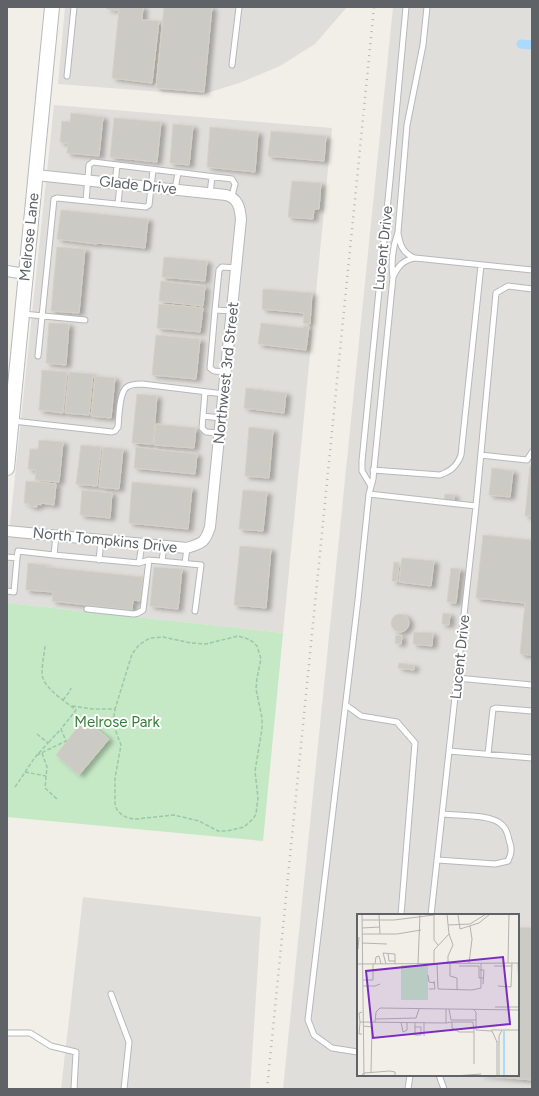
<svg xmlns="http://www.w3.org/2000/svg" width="539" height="1096" viewBox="0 0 539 1096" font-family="Figtree,sans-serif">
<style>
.industrial{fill:#e0deda;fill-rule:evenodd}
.green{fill:#c5e8c5}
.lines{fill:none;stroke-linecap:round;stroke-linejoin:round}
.canal{stroke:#aadaff;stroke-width:9}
.building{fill:#cccac5;stroke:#d6d1c6;filter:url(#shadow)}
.lane-casing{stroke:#b5b8bc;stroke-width:7}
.street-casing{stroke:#b5b8bc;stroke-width:12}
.secondary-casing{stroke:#b6babf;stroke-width:16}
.path{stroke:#9cc7a9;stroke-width:1.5;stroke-dasharray:4 2;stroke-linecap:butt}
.lane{stroke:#fff;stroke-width:5}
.street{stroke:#fff;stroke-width:10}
.secondary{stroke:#fff;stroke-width:14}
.rail{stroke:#b6b7b8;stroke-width:2.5;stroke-dasharray:1 5;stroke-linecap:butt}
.labels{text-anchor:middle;stroke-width:4;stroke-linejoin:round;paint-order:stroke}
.street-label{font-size:15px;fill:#5f6368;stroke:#fff}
.park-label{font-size:15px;fill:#348238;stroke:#fff}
.inset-river{fill:none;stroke:#aadaff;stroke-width:2}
.inset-road{fill:none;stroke:#b3b3b1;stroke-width:1}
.view{fill:#7b2cbf;fill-opacity:0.15;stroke:#7b2cbf;stroke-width:2}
.inset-edge{fill:none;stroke:#5f6368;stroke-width:2}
</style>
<defs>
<filter id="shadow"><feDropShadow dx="4.5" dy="2.5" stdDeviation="2" flood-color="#0004"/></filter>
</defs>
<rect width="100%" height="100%" fill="#f1efe8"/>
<path class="industrial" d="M65,7H347L315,44L280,66L242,82L201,95L58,84Z
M393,7H532V1089H283ZM358,915H518V1075H358Z
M54,105L332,128L283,633L7,603V552Z
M83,897L261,917L250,1089H61Z"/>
<path class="green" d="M7,603L283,633L263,841L7,817Z"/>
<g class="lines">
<path class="canal" d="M521,44L532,45"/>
</g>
<path class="building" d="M107,7H143L142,20L159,21L152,83L112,78L119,10L107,9Z
M164,7H212L204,92L156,88Z
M71,113L103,117L99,156L67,153L68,143L60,142L62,121L70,122Z
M114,118L161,122L157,162L110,157Z
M173,124L193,126L189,165L170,163Z
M210,127L258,132L255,172L207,167Z
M271,131L326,136L324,161L268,156Z
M292,181L321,183L319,209H314L313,219L288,217Z
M61,210L148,219L145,248L97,243V244L57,239Z
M57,247L85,249L79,313L51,311Z
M164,257L207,261L205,281L162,277Z
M161,281L205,286L203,306L159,301Z
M263,289L312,293L310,324L303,323L304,313L262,309Z
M159,304L203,308L200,332L157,328Z
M49,323L69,324L66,365L46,363Z
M261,323L303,328V326H309L306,350L258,344Z
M156,335L200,339L196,379L152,375Z
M42,370L67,372L63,413L39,410Z
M69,372L93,374L89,415L65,413Z
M95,376L115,378L111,418L91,416Z
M246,388L286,393L284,413L244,408Z
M137,394L157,396L153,444L132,443Z
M156,424L196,428L194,448L154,445Z
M249,427L273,430L269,478L245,476Z
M39,440L63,442L59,482L35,480L36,470L28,469L30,449H38Z
M81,445L101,447L97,486L76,484Z
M103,447L123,449L119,489L99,487Z
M136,447L197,454L195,474L134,468Z
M530,466L532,467V516H525Z
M492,468L513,471L510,497L489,495Z
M26,481L56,484L54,505L41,503V505L37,504V507L29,506L30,504L24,503Z
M132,482L192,488L188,529L129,523Z
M82,490L112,493L110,518L80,515Z
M243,490L267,492L263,531L239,529Z
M445,494L454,495V501L444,500Z
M483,535L532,540V655L520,654L525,603L476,598Z
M240,546L271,549L266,608L234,605Z
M402,558L434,561L431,586L399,582Z
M394,562L399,563L397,582L392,581Z
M28,563L46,565V567L143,577L140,601L133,600L132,610L52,601L53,592L26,590Z
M154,567L182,569L178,609L150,606Z
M451,568L460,569L456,603L447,602Z
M443,613L450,614L449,625L442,624Z
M391 623a9 9 0 1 1 18 0a9 9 0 1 1-18 0Z
M414,632L433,633L432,646L413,644Z
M396,635L402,636L401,644L395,643Z
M399,663L414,665V670L398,668Z
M84,719L109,739L79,775L56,755Z
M518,927L532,928V1080L480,1075H518Z"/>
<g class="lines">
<g class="lane-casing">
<path id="lane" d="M232,65L239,7
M67,76L74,7
M115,184L117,165
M175,189L178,173
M210,193L212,177
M86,201L89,165L93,162L232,179L235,184L232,196
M118,204L120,184
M398,233C400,245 402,252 414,258
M393,277C398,266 403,260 415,258L532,270
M215,310L219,270L222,267L236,268
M23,314L85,320
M38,356L54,199L57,198L146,207L149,205L153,170
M226,372L214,371L210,368L215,310L232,311
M205,392L202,428L206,432L220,433
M203,416L221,418
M13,421L112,432L115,431L118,427C119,417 119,392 127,387C131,384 137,384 142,384L224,394
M481,455L527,460L532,452
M373,470L440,475C451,471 457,466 461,455L481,265
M371,486L362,471V461L390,180L406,7
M369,494L476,506L431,915
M476,506L496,293L508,286L532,289
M54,555L139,563L142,544
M7,557L17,558L18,551L54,555L56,536
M99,560L101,540
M162,561L164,546
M139,563L149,560L201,565L195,611
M185,563L187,548
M7,591L14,592L17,558
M87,609L134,614L138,613L143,610L149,560
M457,678L532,685
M346,705L361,716L397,722L415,743L401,915
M449,751L532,758
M488,754L493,709L496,708L532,711
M438,860L495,864L508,861C512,853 512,848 509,840C508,834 506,828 501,824C489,814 458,816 443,814
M111,994L129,1042L124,1089
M7,1033H30L51,1046L76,1052L74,1089
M358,1052L332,1048L314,1035L308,1020L358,600L369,494L373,479L393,277C391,263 393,246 398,232L407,125L423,45L427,7
M439,1075L444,1089
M408,1089L410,1075"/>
</g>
<g class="street-casing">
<path id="street" d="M7,271L25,274
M7,531L187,548C202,543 205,543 210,527L241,219C240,208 238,198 226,195L36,175"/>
</g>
<g class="secondary-casing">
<path id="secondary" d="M7,468L52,7"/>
</g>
<path class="path" d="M45,646C44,655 42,665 42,674C43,688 66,702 76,710L61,729
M63,700L70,691L71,688
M72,706L93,709H115L132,654L139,645L145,641L150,638L163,637L191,643L206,644L238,636L248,639L253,642L257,646L261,659L257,678L256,689L262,718V729L255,771L258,798L256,814L253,819L244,827L227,831H218L199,821L174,815L136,819L128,818L122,815L117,810L115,804V778L121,745L113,724L115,709
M37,734L48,743L37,755L66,741L61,729L48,743
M42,753L47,767L45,788L58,800
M25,772L46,776
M15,787C23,776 29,765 37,755"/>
<use href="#lane" class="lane"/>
<use href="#street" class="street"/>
<use href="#secondary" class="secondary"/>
<path class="rail" d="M267,1089L374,7"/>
</g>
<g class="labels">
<g class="street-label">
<text transform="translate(138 185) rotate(6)" y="5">Glade Drive</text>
<text transform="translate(29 237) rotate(-84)" y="5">Melrose Lane</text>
<text transform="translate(383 248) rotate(-84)" y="5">Lucent Drive</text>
<text transform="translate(226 373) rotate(-84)" y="5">Northwest 3rd Street</text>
<text transform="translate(105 540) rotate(6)" y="5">North Tompkins Drive</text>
<text transform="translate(460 657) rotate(-84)" y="5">Lucent Drive</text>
</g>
<g class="park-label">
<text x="117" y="727">Melrose Park</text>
</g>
</g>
<g transform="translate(357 914)">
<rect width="162" height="162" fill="#f1efe8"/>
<path d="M44,51H71V86H44Z" fill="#c5e8c5"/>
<path class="inset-river" d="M147,117V162"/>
<path class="inset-road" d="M5,0L7,162M22,0L23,20M77,0V26L81,31M90,0L92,20L96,31L91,42V50M101,1L103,15L122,9L133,0M5,6H37L77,1M91,11L113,10L129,0M5,14L23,13M5,20H40L64,16M5,29L30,30M1,35L2,23M31,39L32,47H38M112,49L115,25L113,12M151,49L152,0M161,49L162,78M0,50L162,49M18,50L19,43L22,42L24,50M29,50L26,39L38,40V50M61,50L63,0M77,50V36L92,20M80,50L81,75L115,76L124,74V49M93,50V62L100,64V76M102,52H122V64H127M137,52H155M123,56H127L126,70M71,61L72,68L78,69M6,66H16V50M6,72H18L23,70M141,72L154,73L155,49M72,75H78L77,67M138,93H162M92,95L94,106H119M116,95L119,98V116L135,117L140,128M19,105L59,104L62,95M3,108L2,99L5,98M18,108L19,98L23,94L162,96M44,108L46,118L50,116V108M58,108V121H64V113H58M67,108V122M89,109L95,108H116L117,118H102L95,114V108M7,112L15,113L14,158M134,116H162M5,120H2L3,108L89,109V95M140,127V162M117,150V118M5,161L7,159L33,157L38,158V162M98,162L124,160M142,162V122L145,116"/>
<path class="view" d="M146,43L153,110L16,124L9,57Z"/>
<rect width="162" height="162" class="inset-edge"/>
</g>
<rect width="539" height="1096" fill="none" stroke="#5f6368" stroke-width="16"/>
</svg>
